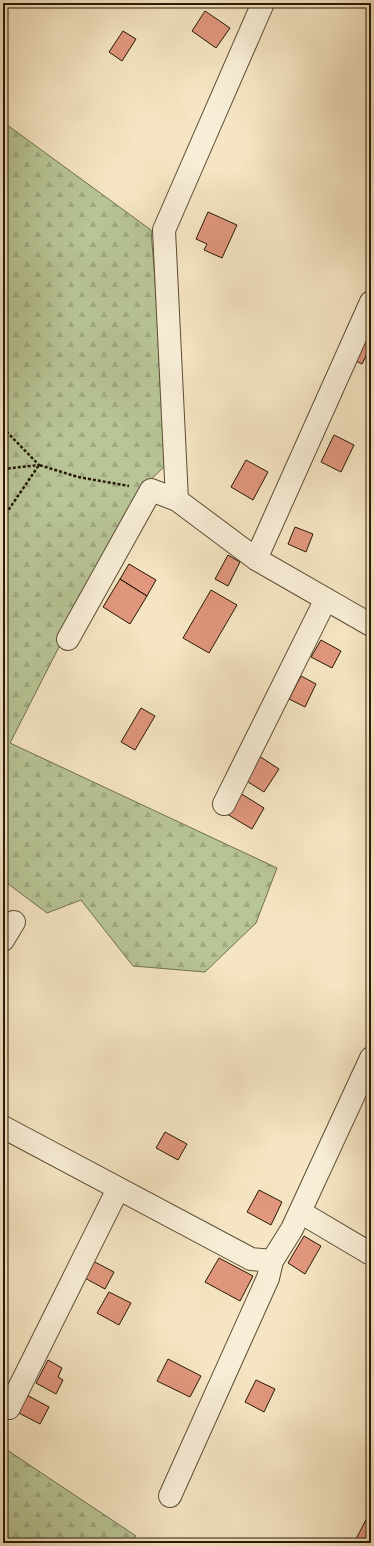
<svg xmlns="http://www.w3.org/2000/svg" width="374" height="1546" viewBox="0 0 374 1546" font-family="Vollkorn,serif">
<style>
.forest{fill:url(#forest-firs);stroke:#706f4e}
.building{fill:#e0977d;stroke:#281906}
.lines{fill:none;stroke-linecap:round;stroke-linejoin:round}
.minor-casing{stroke:#5b4c35;stroke-width:24}
.path{stroke:#281906;stroke-width:2.5;stroke-dasharray:3 2;stroke-linecap:butt}
.minor{stroke:#f8eed7;stroke-width:22}
</style>
<defs>
<pattern id="forest-firs" width="22" height="20" patternUnits="userSpaceOnUse"><rect width="22" height="20" fill="#b8c596"/><path d="M5 1l3.5 6h-7zM16 11l3.5 6h-7z" fill="#9ea980"/></pattern>
</defs>
<rect width="100%" height="100%" fill="#f5e5c2"/>
<filter id="stains"><feTurbulence type="fractalNoise" baseFrequency=".005" numOctaves="4"/><feColorMatrix values="0 0 0 0 .2 0 0 0 0 .09 0 0 0 0 .02 0 0 0 .5 -.17"/></filter>
<radialGradient id="worn" r=".72"><stop offset=".6" stop-color="#630" stop-opacity="0"/><stop offset="1" stop-color="#630" stop-opacity=".3"/></radialGradient>
<path class="forest" d="M3,122L151,230L169,462L138,492L10,743L277,868L256,923L205,972L133,966L81,900L47,913L3,880Z
M3,1445L7,1450L136,1536L129,1543H3Z"/>
<path class="building" d="M205,11L230,28L216,48L192,31Z
M123,31L136,39L122,61L109,52Z
M208,212L237,225L222,258L204,250L207,244L196,239Z
M359,334L371,340V346L362,364L348,357Z
M334,435L354,445L341,472L321,462Z
M246,460L268,472L253,500L231,487Z
M295,527L313,534L306,552L288,544Z
M228,555L240,562L228,586L215,579Z
M129,564L156,580L147,596L120,579Z
M120,579L147,596L130,624L103,607Z
M211,590L237,605L209,653L183,638Z
M321,640L341,651L332,668L311,657Z
M301,676L316,684L305,707L289,699Z
M141,708L155,716L135,750L121,742Z
M259,756L279,769L264,792L245,780Z
M240,793L264,808L252,829L227,814Z
M165,1132L187,1144L178,1160L156,1148Z
M259,1190L282,1202L271,1225L247,1212Z
M304,1236L321,1246L305,1274L288,1263Z
M219,1258L253,1276L240,1301L205,1282Z
M91,1260L114,1272L105,1289L81,1276Z
M109,1292L131,1303L119,1325L97,1313Z
M168,1359L201,1376L190,1397L157,1381Z
M48,1360L62,1368L58,1377L63,1380L56,1394L36,1383Z
M256,1380L275,1389L264,1412L245,1402Z
M25,1394L49,1407L40,1424L15,1411Z
M371,1510V1543H365L356,1539Z"/>
<g class="lines">
<g class="minor-casing">
<path id="minor" d="M263,3L164,230L177,500L256,559L371,625
M256,559L371,302
M68,639L151,490L177,500
M224,804L326,599
M3,940L14,922
M3,1127L251,1259L272,1261L292,1229L371,1058
M300,1212L371,1254
M9,1408L118,1189
M170,1496L268,1278L272,1261"/>
</g>
<path class="path" d="M3,428L39,465L3,469
M3,518L39,465L78,477L129,486"/>
<use href="#minor" class="minor"/>
</g>
<rect width="374" height="1546" fill="none" stroke="#f5e5c2" stroke-width="16"/>
<rect x="4" y="4" width="366" height="1538" fill="none" stroke="#281906" stroke-width="2"/>
<rect x="8" y="8" width="358" height="1530" fill="none" stroke="#281906"/>
<rect width="100%" height="100%" filter="url(#stains)"/>
<rect width="100%" height="100%" fill="url(#worn)"/>
</svg>
